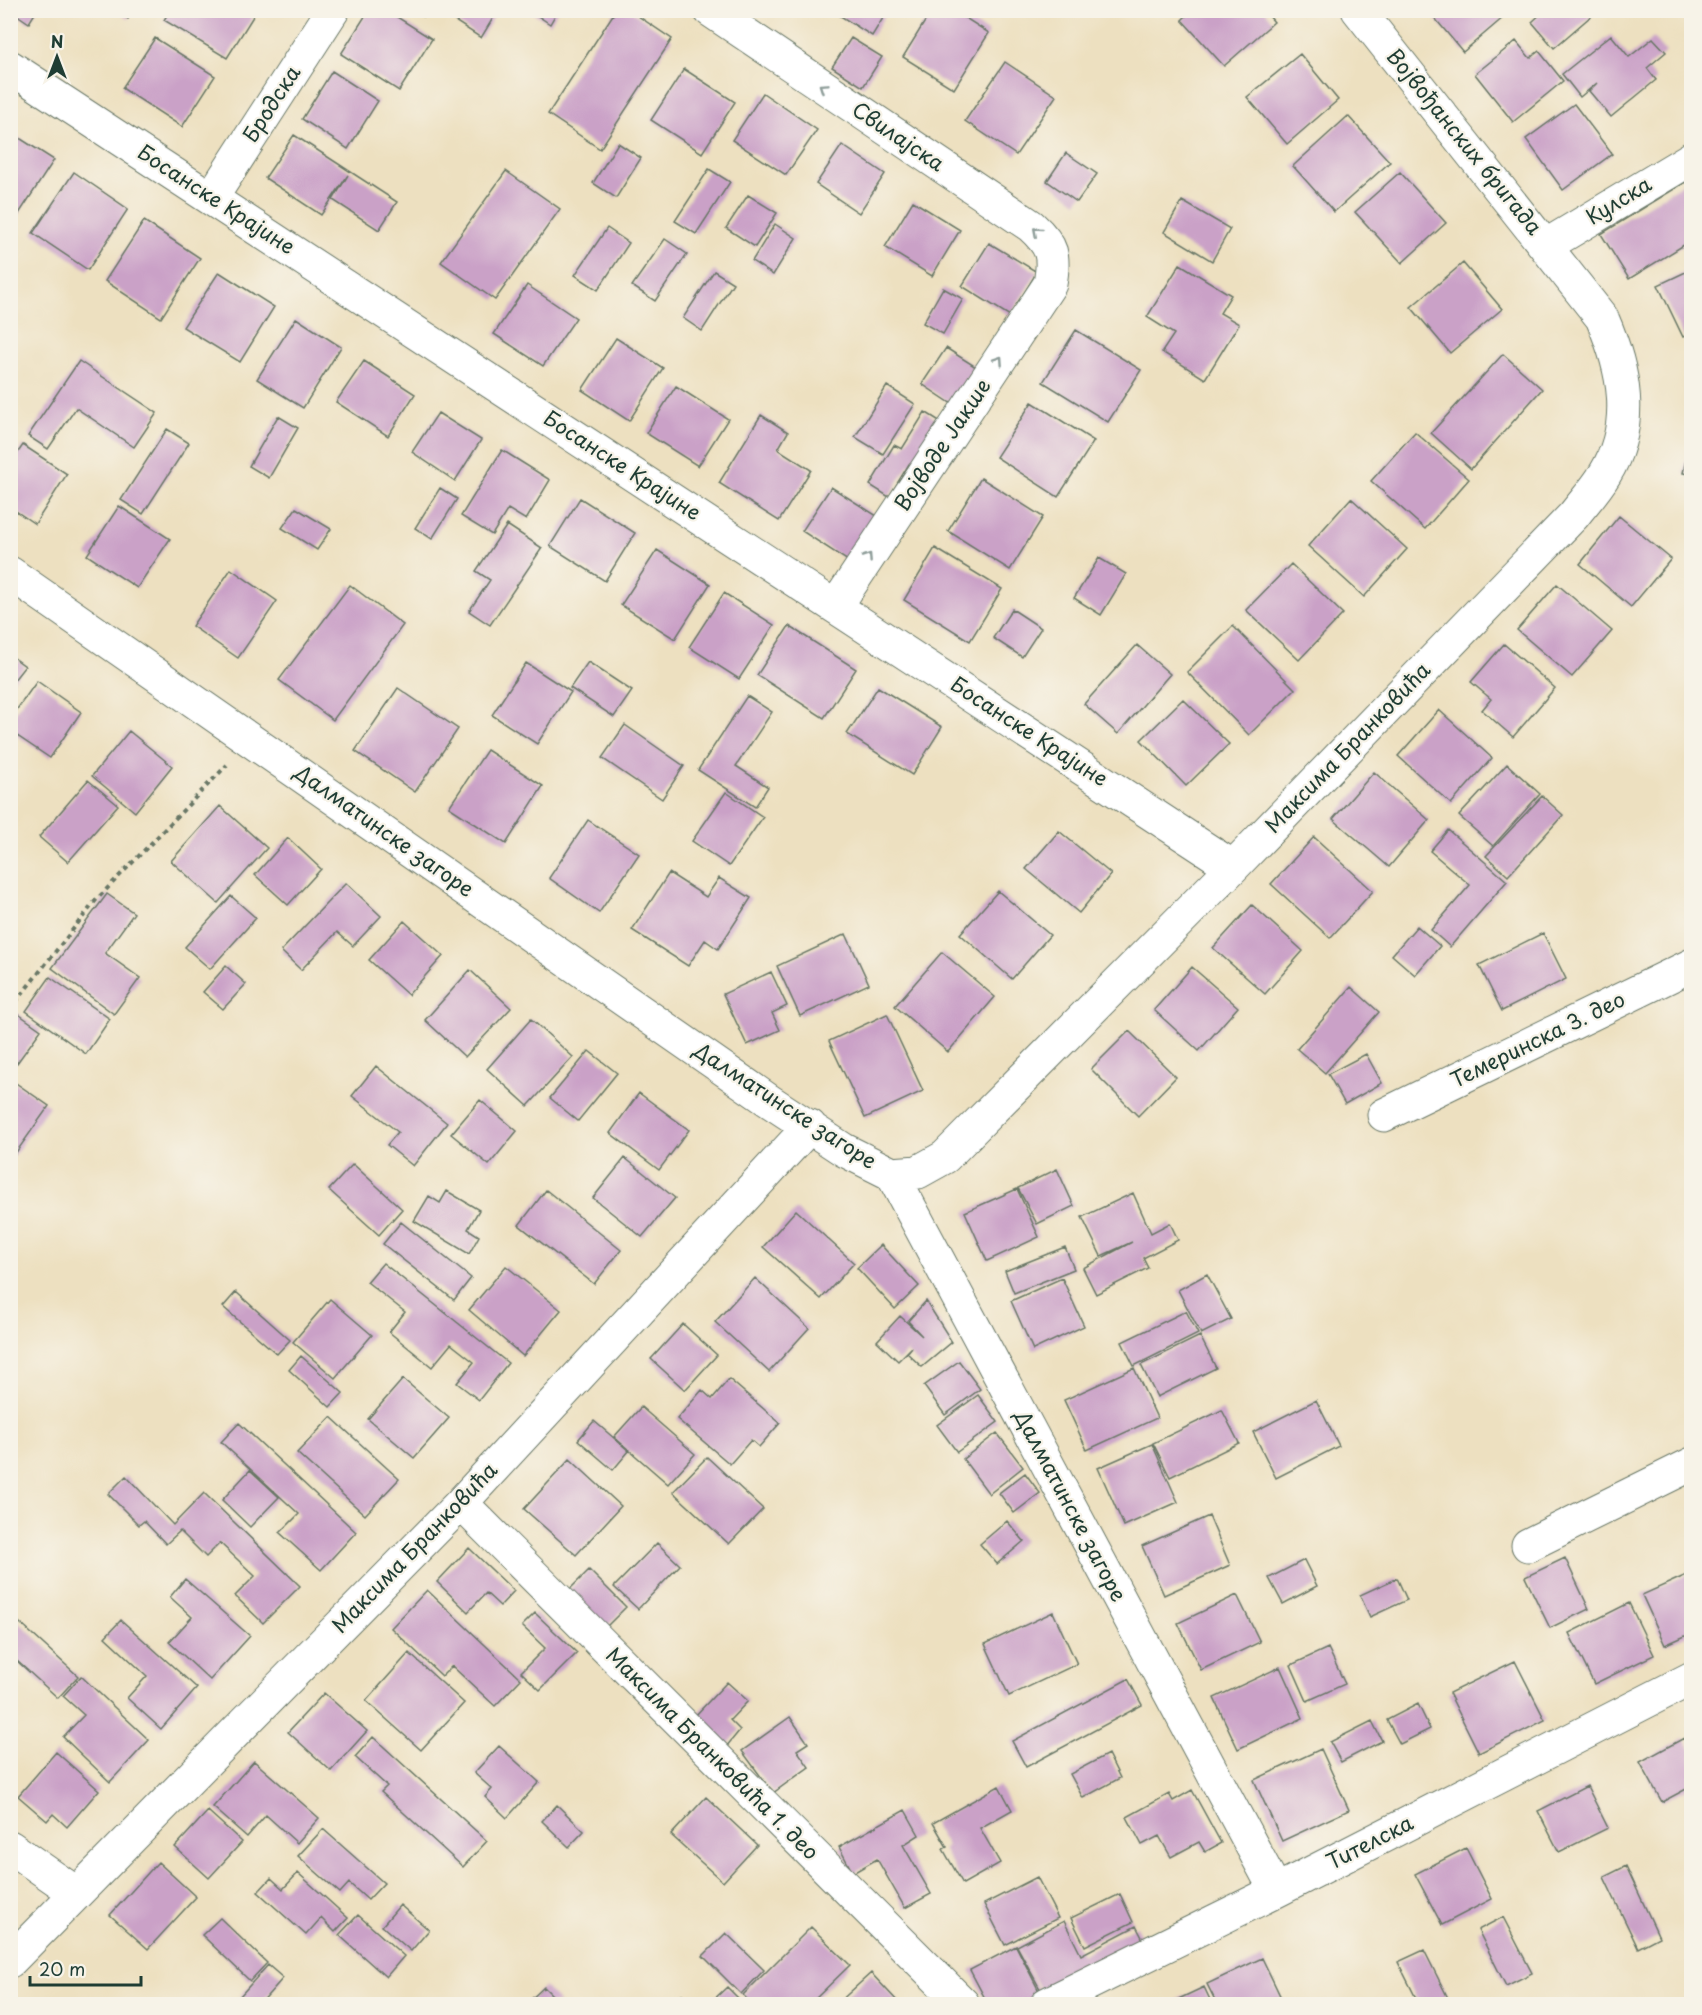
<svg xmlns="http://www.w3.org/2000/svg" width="1702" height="2015" viewBox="0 0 1702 2015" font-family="'Playpen Sans',sans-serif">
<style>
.building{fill:#caa1c7}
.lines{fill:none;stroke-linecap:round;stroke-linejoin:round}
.minor-casing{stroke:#677665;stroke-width:35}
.path{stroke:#677665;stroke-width:4;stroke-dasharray:4.5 4.5;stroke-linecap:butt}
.minor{stroke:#fff;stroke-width:33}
.oneway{stroke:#8f9e9a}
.labels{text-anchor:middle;stroke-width:4.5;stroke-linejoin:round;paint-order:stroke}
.street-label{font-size:21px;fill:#1f3d34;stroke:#f7f3e8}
</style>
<rect width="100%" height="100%" fill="#f7f3e8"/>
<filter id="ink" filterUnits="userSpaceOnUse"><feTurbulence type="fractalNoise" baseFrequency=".0167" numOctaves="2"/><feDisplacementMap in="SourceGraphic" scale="12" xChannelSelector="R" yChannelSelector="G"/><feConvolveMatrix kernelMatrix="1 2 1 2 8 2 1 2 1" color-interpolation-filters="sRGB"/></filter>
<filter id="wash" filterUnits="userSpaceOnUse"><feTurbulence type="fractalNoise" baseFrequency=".008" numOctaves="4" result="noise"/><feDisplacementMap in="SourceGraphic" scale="24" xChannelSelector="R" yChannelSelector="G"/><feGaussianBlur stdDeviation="1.35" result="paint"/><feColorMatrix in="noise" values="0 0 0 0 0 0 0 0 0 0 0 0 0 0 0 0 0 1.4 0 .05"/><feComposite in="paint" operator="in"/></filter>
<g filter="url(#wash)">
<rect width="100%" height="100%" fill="#ede0c0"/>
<g id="blocks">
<path class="building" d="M10,10H37L29,23Z
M115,10H133L128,19Z
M170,10H257L227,58L164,20Z
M369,10H386L432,39L399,91L341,54Z
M412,10H428L423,17Z
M438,10H498L481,38Z
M529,10H558L550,24Z
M616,10H629L672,39L600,149L548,114Z
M831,10H888L872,36Z
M932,10H953L989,33L954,89L903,57Z
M1192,10H1264L1274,22L1224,66L1182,20Z
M1428,10H1498L1504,17L1463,52Z
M1545,10H1598L1554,48L1532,22Z
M1611,35L1629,57L1653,38L1666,52L1647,68L1656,80L1611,117L1589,91L1597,83L1580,97L1562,74Z
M155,38L215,76L182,127L122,88Z
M851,38L882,57L863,87L832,67Z
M1516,41L1530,58L1539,51L1563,81L1513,122L1475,74Z
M1300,54L1338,100L1287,144L1247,97Z
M1005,62L1056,96L1016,155L965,121Z
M684,69L735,102L702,153L651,120Z
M332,71L378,101L348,149L302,119Z
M763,93L817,130L786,175L732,140Z
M1574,104L1612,154L1563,190L1526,139Z
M1348,116L1390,162L1334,212L1293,166Z
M10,132L54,160L13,223L10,221Z
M294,135L397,202L379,230L333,200L348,175L321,215L265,178Z
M618,143L641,158L616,198L593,183Z
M842,145L885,174L859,213L816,184Z
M1066,153L1097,174L1077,202L1047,181Z
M709,169L730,182L696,234L675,221Z
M506,171L560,209L495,300L441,262Z
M74,172L128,209L88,270L33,233Z
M1400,172L1446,223L1402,263L1355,212Z
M1692,178V240L1629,279L1601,234Z
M748,195L777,213L755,247L726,228Z
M913,201L960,230L932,276L885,247Z
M1182,201L1230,229L1212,261L1164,232Z
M144,221L200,258L161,318L105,281Z
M775,224L796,238L773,275L752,261Z
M607,228L629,243L598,290L575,275Z
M665,239L687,254L655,301L632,286Z
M989,243L1037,272L1010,316L962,286Z
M1463,263L1502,309L1450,353L1411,307Z
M1180,264L1231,295L1220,313L1239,324L1205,379L1162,352L1174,334L1147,317Z
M1692,269V333L1683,337L1658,285Z
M714,271L733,283L702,331L683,318Z
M219,272L274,307L240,362L183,327Z
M527,285L576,318L543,366L494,334Z
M943,288L963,299L943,334L923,323Z
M296,318L341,347L303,408L257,379Z
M1076,330L1141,370L1108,422L1043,382Z
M616,338L663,368L629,421L582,390Z
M946,348L976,367L952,404L922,384Z
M1503,354L1542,389L1471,469L1431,433Z
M79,361L157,413L134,447L76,408L48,449L28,436Z
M364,361L415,394L388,436L336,402Z
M676,386L728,419L698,466L646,433Z
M887,386L915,404L883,454L855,437Z
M1032,402L1094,441L1058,497L996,457Z
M925,412L946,425L919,470L909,464L889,497L870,485L894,445L902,449Z
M438,413L481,440L455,481L412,452Z
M761,415L788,432L778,449L811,470L779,521L719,483Z
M278,416L298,428L269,478L249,466Z
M167,429L189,443L143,514L121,500Z
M1415,432L1469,479L1425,529L1371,481Z
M1691,438H1692V475L1683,473Z
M23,445L67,474L35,524L10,507V464Z
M502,450L550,480L526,520L508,509L492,535L461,516Z
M981,478L1043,517L1010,570L948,531Z
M831,487L877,516L848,561L802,531Z
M440,488L457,499L432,539L415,528Z
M580,498L635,533L605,581L550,546Z
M1351,498L1407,549L1364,597L1308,546Z
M119,506L170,539L137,588L87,555Z
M296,508L331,529L317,550L282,528Z
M1619,516L1671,559L1631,607L1580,564Z
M507,525L542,548L490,625L469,611L490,580L476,571Z
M935,548L1002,589L970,641L904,600Z
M657,550L710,584L675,639L621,605Z
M1099,558L1126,574L1101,615L1074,598Z
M1291,564L1343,614L1299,660L1246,610Z
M231,569L277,601L238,658L192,626Z
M1557,584L1612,631L1572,677L1517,630Z
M350,585L403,625L333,720L279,680Z
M724,593L774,625L739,679L689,647Z
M1012,609L1041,628L1022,657L993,638Z
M789,626L856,669L824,718L757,675Z
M1233,626L1295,689L1249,735L1187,672Z
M1504,644L1555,688L1513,737L1482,710L1491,699L1471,682Z
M1137,645L1170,674L1118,734L1084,704Z
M10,655L25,666L10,685Z
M588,662L632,691L614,717L570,688Z
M526,663L571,692L537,744L492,715Z
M37,681L81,712L50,758L10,731V719Z
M878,687L942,727L912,775L847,734Z
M398,688L458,729L415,792L355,751Z
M747,696L772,712L736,766L768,787L755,807L698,770Z
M1183,699L1229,744L1186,786L1141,740Z
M1439,710L1492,758L1451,804L1398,756Z
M625,725L684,766L662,799L602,758Z
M129,731L172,766L135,812L92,776Z
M487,750L543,786L506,844L449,807Z
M1507,764L1540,794L1493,846L1459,816Z
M1374,772L1429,820L1389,867L1333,819Z
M88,780L118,805L68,862L39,837Z
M726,792L763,817L729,866L692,841Z
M1542,796L1563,815L1508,876L1486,856Z
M220,806L267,848L218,903L171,861Z
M588,820L639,854L599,913L549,878Z
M1448,830L1507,881L1450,947L1431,930L1470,885L1430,851Z
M1059,831L1111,874L1079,913L1026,869Z
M1314,837L1373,891L1330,938L1271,884Z
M288,838L321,869L288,905L255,875Z
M669,873L706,897L719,878L751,898L718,949L705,940L688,966L632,930Z
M346,883L381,916L353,946L337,932L301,970L281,951Z
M998,891L1050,935L1012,979L960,934Z
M107,894L134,913L105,953L140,978L114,1014L52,968Z
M231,896L256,918L210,969L185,947Z
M1252,905L1303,951L1265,994L1213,948Z
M404,921L443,956L408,995L369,960Z
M1417,926L1440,946L1415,975L1392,955Z
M1543,933L1566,979L1502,1011L1479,965Z
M846,934L869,984L800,1016L777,966Z
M942,952L995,997L948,1052L895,1006Z
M226,966L246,984L223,1009L203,992Z
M1192,967L1238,1007L1199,1051L1154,1010Z
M470,970L511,1008L465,1057L425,1020Z
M771,972L787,1006L772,1013L780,1030L747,1045L723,994Z
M50,977L110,1019L86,1054L26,1011Z
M1351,987L1379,1012L1325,1073L1297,1049Z
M17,1013L41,1030L17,1063L10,1059V1022Z
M887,1014L923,1091L865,1118L829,1041Z
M531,1019L573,1057L528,1106L487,1069Z
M1129,1031L1176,1077L1138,1116L1091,1069Z
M589,1051L617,1073L578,1121L550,1098Z
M1366,1054L1382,1083L1345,1104L1328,1074Z
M376,1066L447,1123L413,1166L387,1145L398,1132L352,1096Z
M10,1079L49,1106L10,1161Z
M639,1093L689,1130L659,1170L610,1133Z
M480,1100L517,1131L489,1165L451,1134Z
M625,1158L675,1198L642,1237L593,1198Z
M353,1164L402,1209L379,1235L329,1190Z
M1057,1169L1074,1206L1037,1224L1018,1188Z
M1017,1189L1039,1237L987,1261L965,1212Z
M546,1190L621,1250L594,1284L519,1225Z
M447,1191L479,1210L468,1229L479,1236L469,1254L414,1221L429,1196L440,1203Z
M1133,1193L1151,1233L1170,1223L1178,1240L1143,1258L1148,1268L1096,1294L1083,1268L1132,1242L1101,1256L1082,1217Z
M796,1210L854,1263L821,1299L763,1247Z
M401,1222L471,1278L454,1300L383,1244Z
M881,1245L919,1286L895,1309L857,1268Z
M1065,1247L1074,1269L1014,1293L1005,1271Z
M383,1263L508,1363L479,1400L457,1383L474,1362L451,1344L432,1367L389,1332L405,1312L367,1282Z
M506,1266L561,1310L523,1356L469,1310Z
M1207,1274L1231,1319L1201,1334L1178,1290Z
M755,1278L809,1328L769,1372L715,1322Z
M1062,1278L1084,1326L1033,1350L1011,1301Z
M236,1292L290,1340L277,1354L223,1307Z
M330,1299L372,1335L335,1378L293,1342Z
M926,1301L952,1342L922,1367L907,1353L912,1347L898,1361L877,1341L900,1316L922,1336L908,1321Z
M1186,1311L1198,1334L1134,1366L1122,1342Z
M683,1324L717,1355L685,1390L651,1359Z
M1200,1336L1216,1368L1157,1397L1141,1365Z
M301,1356L343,1393L330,1407L289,1370Z
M959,1361L980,1389L945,1415L924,1386Z
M1134,1368L1157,1418L1087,1450L1064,1400Z
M403,1379L449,1418L414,1458L368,1419Z
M729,1379L780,1423L759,1447L751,1440L730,1464L677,1419L702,1390L712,1399Z
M978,1395L998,1422L957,1452L937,1425Z
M1316,1400L1339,1446L1276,1478L1253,1432Z
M641,1407L695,1454L668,1484L614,1437Z
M1222,1410L1239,1443L1170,1477L1153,1443Z
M331,1417L399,1479L365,1515L297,1453Z
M594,1421L629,1451L613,1470L578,1440Z
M239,1423L356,1532L321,1570L280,1533L299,1514L221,1442Z
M997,1433L1023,1467L989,1494L963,1459Z
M1152,1444L1178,1502L1124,1526L1098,1468Z
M707,1457L763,1509L729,1544L673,1492Z
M570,1459L621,1506L576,1555L524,1509Z
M250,1470L279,1497L250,1527L222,1500Z
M1025,1473L1040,1493L1014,1513L999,1493Z
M126,1476L173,1525L204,1493L300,1586L263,1623L235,1596L255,1576L220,1543L206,1557L180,1531L166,1544L144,1521L139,1525L108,1494Z
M1209,1516L1230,1565L1164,1595L1142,1546Z
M1007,1521L1024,1541L997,1564L980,1544Z
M657,1543L680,1565L638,1609L614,1587Z
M469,1548L514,1591L500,1606L486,1593L468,1612L437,1582Z
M1565,1558L1589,1609L1550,1628L1525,1577Z
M1304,1560L1317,1586L1283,1604L1269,1578Z
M589,1570L626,1607L601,1632L564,1595Z
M1691,1573L1692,1633L1665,1645L1642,1595Z
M1397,1578L1407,1600L1370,1617L1360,1595Z
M185,1579L250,1636L210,1680L169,1642L192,1617L170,1597Z
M427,1590L521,1679L495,1706L452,1666L442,1676L391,1628Z
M1237,1595L1260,1642L1201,1670L1178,1623Z
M1629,1603L1654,1655L1594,1684L1569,1633Z
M1053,1612L1077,1664L1009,1696L985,1644Z
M535,1613L577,1653L540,1690L521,1672L545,1648L522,1626Z
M10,1614L78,1676L58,1698L17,1661L10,1668Z
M121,1620L197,1688L161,1729L127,1698L147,1676L105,1637Z
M1328,1648L1345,1684L1307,1701L1291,1665Z
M409,1653L464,1703L421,1750L366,1701Z
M1515,1661L1545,1720L1479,1753L1449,1693Z
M1280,1667L1303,1718L1238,1749L1214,1698Z
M81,1676L149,1740L110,1782L63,1737L84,1715L63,1696Z
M1128,1679L1142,1705L1026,1767L1012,1741Z
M727,1682L748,1701L730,1720L740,1730L726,1747L694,1717Z
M324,1693L367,1731L331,1771L288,1732Z
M1418,1704L1430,1729L1400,1744L1387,1720Z
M790,1717L808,1743L797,1750L809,1767L773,1793L742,1751Z
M1372,1721L1382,1741L1341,1762L1330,1742Z
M373,1737L487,1841L463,1867L381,1792L387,1786L355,1757Z
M1684,1738L1692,1751V1786L1662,1802L1640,1762Z
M499,1746L539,1782L507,1818L485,1797L492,1789L474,1773Z
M1321,1749L1349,1810L1282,1841L1254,1780Z
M56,1752L99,1790L67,1827L53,1814L47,1821L18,1796Z
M1108,1754L1120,1778L1083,1798L1070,1774Z
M254,1761L319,1818L297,1843L266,1815L247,1837L213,1807Z
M999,1786L1012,1810L980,1828L1000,1863L963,1884L943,1849L947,1847L933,1823Z
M1587,1786L1608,1828L1559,1852L1538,1811Z
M1192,1790L1221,1843L1205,1852L1199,1842L1171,1857L1159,1836L1142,1845L1127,1817L1169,1794L1173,1801Z
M706,1797L757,1845L723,1882L671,1835Z
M557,1805L584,1831L569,1847L542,1821Z
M905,1810L919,1835L903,1845L931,1894L905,1908L877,1859L853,1873L839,1847Z
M208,1811L242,1842L209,1878L175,1847Z
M323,1829L384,1883L368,1900L349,1883L340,1893L298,1856Z
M1466,1848L1492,1899L1442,1925L1415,1874Z
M158,1862L196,1897L148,1949L110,1915Z
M1626,1866L1659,1937L1638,1948L1604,1877Z
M298,1873L348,1918L335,1932L321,1918L306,1935L258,1892L271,1878L283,1889Z
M1037,1877L1058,1918L1005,1945L984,1904Z
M1120,1894L1133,1922L1085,1946L1071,1918Z
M400,1905L429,1930L411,1951L382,1926Z
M358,1915L404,1956L386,1977L339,1935Z
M1503,1917L1532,1973L1506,1986L1478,1930Z
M220,1918L267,1963L250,1981L202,1935Z
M1064,1921L1081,1955L1136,1926L1146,1945L1045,1998L1017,1946Z
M811,1927L850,1965L810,2004H752L743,1995Z
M726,1933L764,1970L741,1994L703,1956Z
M1016,1946L1041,1995L1022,2004H988L970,1970Z
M1424,1950L1449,2000L1438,2004H1419L1398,1962Z
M1262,1958L1284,2004H1217L1207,1984Z
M268,1965L283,1978L260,2004H249L240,1996Z
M871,1973L900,2004H837Z
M544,1987L561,2004H526Z
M727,1987L744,2004H709Z
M1204,1987L1212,2004H1168Z
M682,1995L691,2004H672Z"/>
</g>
</g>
<g filter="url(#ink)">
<use href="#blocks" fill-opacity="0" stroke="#677665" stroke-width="1.5"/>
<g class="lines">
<g class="minor-casing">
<path id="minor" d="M710,10L1031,226C1053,246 1055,256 1050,284L836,606
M10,67L1233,867
M212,197L333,10
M1547,245L1692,158
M10,573L768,1100L844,1150L892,1174L1276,1891
M1384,1115L1692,965
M892,1174L918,1172L945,1157L1233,867L1574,515C1584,502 1596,489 1605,474C1636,423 1624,369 1602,318L1358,10
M461,1503L963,2004
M1528,1545L1692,1464
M10,1847L76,1893
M10,1961L461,1503L810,1126
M1047,2004L1276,1891L1692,1678"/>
</g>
<path class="path" d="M10,1009L97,899L227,765"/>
<use href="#minor" class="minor"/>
</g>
<defs><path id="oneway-chevron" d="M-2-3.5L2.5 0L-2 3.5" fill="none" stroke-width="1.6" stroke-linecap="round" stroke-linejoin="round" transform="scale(1.5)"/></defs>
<g class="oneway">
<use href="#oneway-chevron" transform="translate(823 87) rotate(-146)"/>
<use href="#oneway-chevron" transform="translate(1037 231) rotate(-139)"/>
<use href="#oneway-chevron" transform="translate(999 360) rotate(-56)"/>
<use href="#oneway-chevron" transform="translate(868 557) rotate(-56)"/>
</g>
</g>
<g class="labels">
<g class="street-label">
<text transform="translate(272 104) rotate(-57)" y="7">Бродска</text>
<text transform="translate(898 137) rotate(34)" y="7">Свилајска</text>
<text transform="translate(1464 142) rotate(51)" y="7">Војвођанских бригада</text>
<text transform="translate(216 200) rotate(33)" y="7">Босанске Крајине</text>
<text transform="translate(1619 201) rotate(-31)" y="7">Кулска</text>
<text transform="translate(943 445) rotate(-56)" y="7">Војводе Јакше</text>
<text transform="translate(622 466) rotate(33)" y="7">Босанске Крајине</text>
<text transform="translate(1029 732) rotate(33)" y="7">Босанске Крајине</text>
<text transform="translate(1348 748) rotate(-46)" y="7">Максима Бранковића</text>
<text transform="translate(384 831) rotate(35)" y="7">Далматинске загоре</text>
<text transform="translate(1538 1040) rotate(-26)" y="7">Темеринска 3. део</text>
<text transform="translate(785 1106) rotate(33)" y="7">Далматинске загоре</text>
<text transform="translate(1070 1506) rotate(62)" y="7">Далматинске загоре</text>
<text transform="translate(415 1548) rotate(-46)" y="7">Максима Бранковића</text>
<text transform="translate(712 1754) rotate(45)" y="7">Максима Бранковића 1. део</text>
<text transform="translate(1370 1843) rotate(-27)" y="7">Тителска</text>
</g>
</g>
<rect width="1702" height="2015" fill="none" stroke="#f7f3e8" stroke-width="36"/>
<g transform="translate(57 57)" stroke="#f7f3e8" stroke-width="4.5" paint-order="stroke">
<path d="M0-4.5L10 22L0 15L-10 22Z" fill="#1f3d34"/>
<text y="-9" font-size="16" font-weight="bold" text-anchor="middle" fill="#1f3d34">N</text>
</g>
<path d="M30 1976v9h111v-9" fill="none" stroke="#1f3d34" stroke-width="3"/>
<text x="39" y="1976" font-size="18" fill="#1f3d34" stroke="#f7f3e8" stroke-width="4.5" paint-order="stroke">20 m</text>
</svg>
